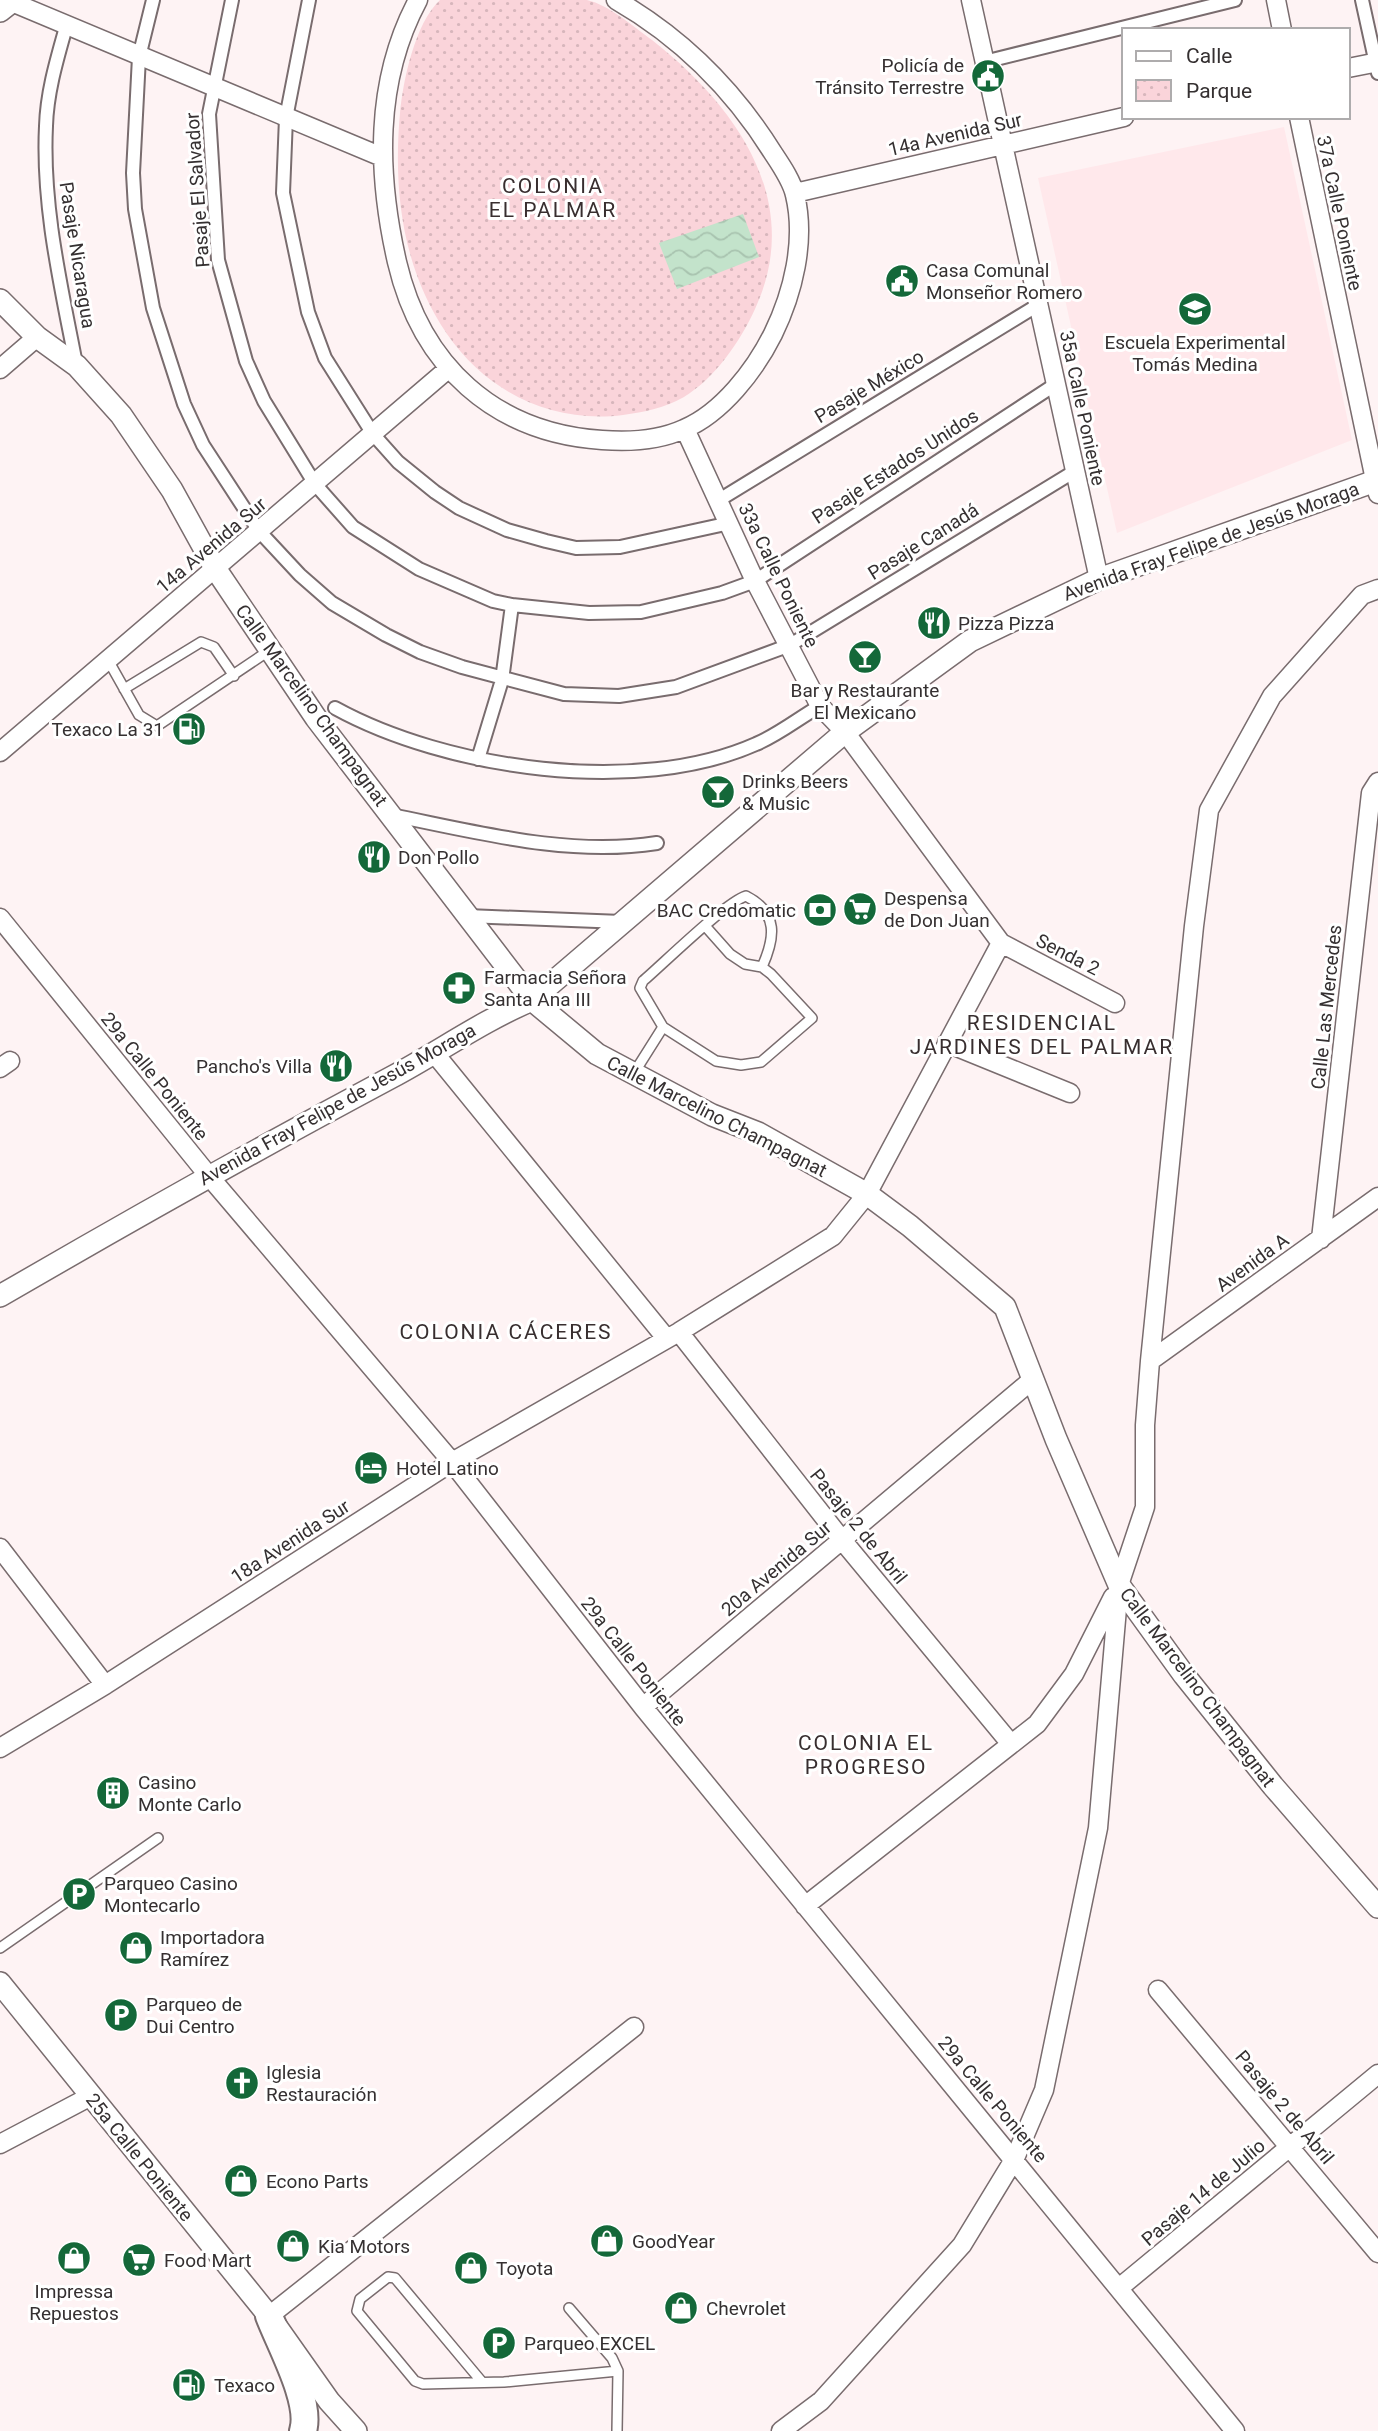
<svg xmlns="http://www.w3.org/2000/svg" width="1378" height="2431" viewBox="0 0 1378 2431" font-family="Roboto,sans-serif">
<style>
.built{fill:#ffe8eb}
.park{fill:url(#park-dots)}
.water{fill:url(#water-waves)}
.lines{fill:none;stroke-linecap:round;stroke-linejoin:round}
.service-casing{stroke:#796c6e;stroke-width:12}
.pedestrian-casing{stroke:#796c6e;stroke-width:16}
.minor-casing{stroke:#796c6e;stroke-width:21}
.tertiary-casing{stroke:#796c6e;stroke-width:24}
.primary-casing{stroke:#796c6e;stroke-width:30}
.service{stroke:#fff;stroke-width:9}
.pedestrian{stroke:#fff;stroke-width:12}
.minor{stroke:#fff;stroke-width:18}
.tertiary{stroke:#fff;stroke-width:21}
.primary{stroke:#fff;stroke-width:26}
.labels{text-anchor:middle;stroke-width:6;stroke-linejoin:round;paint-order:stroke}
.poi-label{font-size:19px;fill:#353031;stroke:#fff;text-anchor:start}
.street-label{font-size:19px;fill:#353031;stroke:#fff}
.neighbourhood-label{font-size:21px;letter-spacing:2px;fill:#382e2f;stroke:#fff}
</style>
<defs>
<pattern id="park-dots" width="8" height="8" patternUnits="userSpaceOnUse" patternTransform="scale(1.75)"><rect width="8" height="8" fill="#fad4da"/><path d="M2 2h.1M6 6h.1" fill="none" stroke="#d7b6bc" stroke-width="1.8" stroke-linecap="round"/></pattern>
<pattern id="water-waves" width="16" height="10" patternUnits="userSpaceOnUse" patternTransform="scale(1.75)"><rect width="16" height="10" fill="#c3e3cb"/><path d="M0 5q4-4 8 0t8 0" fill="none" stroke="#a8c3af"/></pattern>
</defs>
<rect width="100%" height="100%" fill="#fef3f4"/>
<path class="built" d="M1284,127L1352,440L1117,533L1038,178Z"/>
<path class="park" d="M440,0C474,0 508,0 542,0C556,0 573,0 587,0C609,5 634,27 652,40C736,106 805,201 755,309C740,342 715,378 684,397C665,408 644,412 623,415C552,424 487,392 447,334C402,268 393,190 400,113C403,81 415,23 440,0Z"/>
<path class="water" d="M743,214L759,257L677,289L659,243Z"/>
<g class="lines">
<g class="service-casing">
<path id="service" d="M108,660L139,715L157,726L270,650
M124,689L201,642L214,647L234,676
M706,927L730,954L745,964L762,967L771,974L812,1018L761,1062L741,1065L716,1061L663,1027L640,988L643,981C664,963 726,902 746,896C779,913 775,938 762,967
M634,1073L663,1027
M0,1948L158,1838
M569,2308L612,2358L618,2371L617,2431
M482,2382L395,2278L388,2277L360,2299L357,2311L415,2381L423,2384L504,2382L618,2371"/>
</g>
<g class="pedestrian-casing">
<path id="pedestrian" d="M153,0L139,57L133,173L135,209L153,308L184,404L203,445L259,531L300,575L332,603L386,635L420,652L462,667L564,694L619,696L676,687L790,645L1075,471
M232,0L209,114L218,260L246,361L264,401L315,484L353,527L419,569L493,601L512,605L589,613L641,612L722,593L755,581L1056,384
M309,0L286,118L283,193L308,312L325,358L373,434L398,462L435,492L459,508L507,530L546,541L576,548L620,547L730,523
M1362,0L1378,73
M66,27C57,59 47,92 46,126C42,206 61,286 76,364
M984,62L1235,0
M719,500L1038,305
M335,708C446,769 637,797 756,744C778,735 799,718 820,706
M478,759L502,680L512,605
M391,815C477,832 569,857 657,843
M467,916L622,922"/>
</g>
<g class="minor-casing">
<path id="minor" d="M7,0L382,157
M418,0C374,82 377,174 397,262C421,365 494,433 602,440C628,442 660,440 684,429C722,413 755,370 773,334C793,293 806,241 795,195C792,181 781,165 773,153C733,89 682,38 616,0
M971,0L1099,579
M1276,0L1282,30
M1348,68L1378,62
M1299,117L1378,494
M795,193L1124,117
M0,369L37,337
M0,752L448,369
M0,918L208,1175L452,1462L643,1707L1235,2431
M1001,943L1115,1003
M947,1043L1070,1093
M435,1054L666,1338
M0,1068L10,1061
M1321,1239L1371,793L1378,782
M679,1332L842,1540L1011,1744
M1150,1361L1378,1197
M0,1548L105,1685
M643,1707L1032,1380
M0,1748L105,1685L452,1462L679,1332L833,1236L867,1194L1001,943L845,732L820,706L755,581L685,429
M805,1906L1037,1724L1074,1674L1113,1597
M1158,1990L1378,2253
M0,2144L91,2096
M1119,2288L1378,2074
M269,2316L634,2027
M781,2431L821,2401L962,2245L1015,2158L1044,2090L1098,1828L1119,1585L1145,1507V1425L1150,1361L1194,926L1209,810L1272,696L1362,595L1378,589"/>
</g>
<g class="tertiary-casing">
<path id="tertiary" d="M0,11L14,0
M0,300L37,337L77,366L121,415L172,490L215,568L316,718L532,1000L597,1054L712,1115L758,1133L867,1194L910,1226L1005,1307L1056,1439L1119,1585L1184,1675L1273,1786L1378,1907
M0,1296C129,1221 259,1148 392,1077C439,1052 482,1021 532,1000L845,732L970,641L1099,579L1378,480
M0,1983L269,2316L329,2401L356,2431"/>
</g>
<g class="primary-casing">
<path id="primary" d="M269,2316C280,2345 312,2402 303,2431"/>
</g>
<use href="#service" class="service"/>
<use href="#pedestrian" class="pedestrian"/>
<use href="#minor" class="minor"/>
<use href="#tertiary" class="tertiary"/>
<use href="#primary" class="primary"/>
</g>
<defs>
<g id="civic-disc" transform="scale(1.75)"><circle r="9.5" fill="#146839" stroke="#fff"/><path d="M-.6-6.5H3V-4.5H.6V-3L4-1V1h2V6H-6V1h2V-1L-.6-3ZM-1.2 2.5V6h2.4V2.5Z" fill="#fff"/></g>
<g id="school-disc" transform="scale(1.75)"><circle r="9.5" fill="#146839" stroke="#fff"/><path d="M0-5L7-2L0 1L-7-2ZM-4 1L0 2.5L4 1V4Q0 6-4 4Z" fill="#fff"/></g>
<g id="restaurant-disc" transform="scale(1.75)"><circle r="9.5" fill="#146839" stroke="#fff"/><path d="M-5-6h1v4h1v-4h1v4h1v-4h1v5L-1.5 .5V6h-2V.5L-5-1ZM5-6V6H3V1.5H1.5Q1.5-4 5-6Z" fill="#fff"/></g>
<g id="bar-disc" transform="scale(1.75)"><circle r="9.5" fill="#146839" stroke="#fff"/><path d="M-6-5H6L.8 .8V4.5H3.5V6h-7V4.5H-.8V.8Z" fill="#fff"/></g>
<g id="fuel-disc" transform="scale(1.75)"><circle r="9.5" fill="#146839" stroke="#fff"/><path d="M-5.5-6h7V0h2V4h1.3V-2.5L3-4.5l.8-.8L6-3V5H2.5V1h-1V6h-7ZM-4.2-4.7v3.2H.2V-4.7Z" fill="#fff"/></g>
<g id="supermarket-disc" transform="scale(1.75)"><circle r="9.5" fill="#146839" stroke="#fff"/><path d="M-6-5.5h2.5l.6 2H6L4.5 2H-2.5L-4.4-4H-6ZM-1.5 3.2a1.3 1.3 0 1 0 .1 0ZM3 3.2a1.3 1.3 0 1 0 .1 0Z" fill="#fff"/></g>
<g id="bank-disc" transform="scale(1.75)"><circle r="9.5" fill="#146839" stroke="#fff"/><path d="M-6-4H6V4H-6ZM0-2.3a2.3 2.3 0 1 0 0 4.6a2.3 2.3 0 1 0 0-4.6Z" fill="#fff"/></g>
<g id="pharmacy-disc" transform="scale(1.75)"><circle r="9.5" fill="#146839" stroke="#fff"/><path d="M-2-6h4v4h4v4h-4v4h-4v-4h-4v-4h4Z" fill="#fff"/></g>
<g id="hotel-disc" transform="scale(1.75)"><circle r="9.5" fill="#146839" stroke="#fff"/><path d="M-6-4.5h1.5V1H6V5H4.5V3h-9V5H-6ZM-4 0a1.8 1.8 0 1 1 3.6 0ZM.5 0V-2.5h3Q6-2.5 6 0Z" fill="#fff"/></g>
<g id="building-disc" transform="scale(1.75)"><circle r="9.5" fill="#146839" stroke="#fff"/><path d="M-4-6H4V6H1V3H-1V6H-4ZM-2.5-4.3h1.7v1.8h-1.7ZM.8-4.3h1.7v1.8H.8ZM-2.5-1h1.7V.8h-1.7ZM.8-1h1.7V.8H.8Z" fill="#fff"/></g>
<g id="parking-disc" transform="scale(1.75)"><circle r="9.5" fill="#146839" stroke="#fff"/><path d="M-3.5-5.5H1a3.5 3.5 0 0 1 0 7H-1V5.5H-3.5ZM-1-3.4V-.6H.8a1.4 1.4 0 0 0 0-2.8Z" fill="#fff"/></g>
<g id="shop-disc" transform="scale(1.75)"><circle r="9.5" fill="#146839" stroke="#fff"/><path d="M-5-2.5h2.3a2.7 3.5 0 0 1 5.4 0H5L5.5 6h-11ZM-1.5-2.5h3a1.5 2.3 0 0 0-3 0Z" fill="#fff"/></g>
<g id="church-disc" transform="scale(1.75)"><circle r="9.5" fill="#146839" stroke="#fff"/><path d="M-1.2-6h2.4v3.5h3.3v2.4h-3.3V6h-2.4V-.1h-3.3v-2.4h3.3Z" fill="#fff"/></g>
</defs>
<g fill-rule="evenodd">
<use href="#civic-disc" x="988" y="76"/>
<use href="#civic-disc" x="902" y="281"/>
<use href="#school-disc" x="1195" y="309"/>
<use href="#restaurant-disc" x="934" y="623"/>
<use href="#bar-disc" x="865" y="657"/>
<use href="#fuel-disc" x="189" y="729"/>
<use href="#bar-disc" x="718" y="792"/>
<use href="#restaurant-disc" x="374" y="857"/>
<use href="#supermarket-disc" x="860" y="909"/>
<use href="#bank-disc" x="820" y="910"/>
<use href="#pharmacy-disc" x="459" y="988"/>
<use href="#restaurant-disc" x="336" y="1066"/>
<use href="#hotel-disc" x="371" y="1468"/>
<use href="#building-disc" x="113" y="1793"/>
<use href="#parking-disc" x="79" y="1894"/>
<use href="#shop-disc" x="136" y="1948"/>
<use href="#parking-disc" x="121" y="2015"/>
<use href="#church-disc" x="242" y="2083"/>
<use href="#shop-disc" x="241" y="2181"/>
<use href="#shop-disc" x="607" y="2241"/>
<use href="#shop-disc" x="293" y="2246"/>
<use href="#shop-disc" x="74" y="2258"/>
<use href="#supermarket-disc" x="139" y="2260"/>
<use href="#shop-disc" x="471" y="2268"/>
<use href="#shop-disc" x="681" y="2308"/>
<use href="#parking-disc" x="499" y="2343"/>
<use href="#fuel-disc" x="189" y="2385"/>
</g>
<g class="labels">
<g class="poi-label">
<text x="964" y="72" text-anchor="end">Policía de<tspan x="964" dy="22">Tránsito Terrestre</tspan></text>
<text x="926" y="277">Casa Comunal<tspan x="926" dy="22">Monseñor Romero</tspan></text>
<text x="1195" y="349" text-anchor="middle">Escuela Experimental<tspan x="1195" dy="22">Tomás Medina</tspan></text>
<text x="958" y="630">Pizza Pizza</text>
<text x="865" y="697" text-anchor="middle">Bar y Restaurante<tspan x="865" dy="22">El Mexicano</tspan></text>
<text x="164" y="736" text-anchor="end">Texaco La 31</text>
<text x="742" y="788">Drinks Beers<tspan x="742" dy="22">&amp; Music</tspan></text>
<text x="398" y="864">Don Pollo</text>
<text x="884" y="905">Despensa<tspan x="884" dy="22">de Don Juan</tspan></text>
<text x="796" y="917" text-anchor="end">BAC Credomatic</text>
<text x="484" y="984">Farmacia Señora<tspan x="484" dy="22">Santa Ana III</tspan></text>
<text x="312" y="1073" text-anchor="end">Pancho's Villa</text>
<text x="396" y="1475">Hotel Latino</text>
<text x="138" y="1789">Casino<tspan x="138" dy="22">Monte Carlo</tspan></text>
<text x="104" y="1890">Parqueo Casino<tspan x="104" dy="22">Montecarlo</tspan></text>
<text x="160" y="1944">Importadora<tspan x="160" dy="22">Ramírez</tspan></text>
<text x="146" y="2011">Parqueo de<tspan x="146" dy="22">Dui Centro</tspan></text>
<text x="266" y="2079">Iglesia<tspan x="266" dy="22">Restauración</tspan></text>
<text x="266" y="2188">Econo Parts</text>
<text x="632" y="2248">GoodYear</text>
<text x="318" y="2253">Kia Motors</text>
<text x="164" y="2267">Food Mart</text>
<text x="496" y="2275">Toyota</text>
<text x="74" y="2298" text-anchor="middle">Impressa<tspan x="74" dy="22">Repuestos</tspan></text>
<text x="706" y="2315">Chevrolet</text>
<text x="524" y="2350">Parqueo EXCEL</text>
<text x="214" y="2392">Texaco</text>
</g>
<g class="street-label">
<text transform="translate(955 134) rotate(-13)" y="7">14a Avenida Sur</text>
<text transform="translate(197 190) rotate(-94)" y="7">Pasaje El Salvador</text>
<text transform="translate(1340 213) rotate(78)" y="7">37a Calle Poniente</text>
<text transform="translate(78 255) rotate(81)" y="7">Pasaje Nicaragua</text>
<text transform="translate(869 386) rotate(-31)" y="7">Pasaje México</text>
<text transform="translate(1083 408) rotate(78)" y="7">35a Calle Poniente</text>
<text transform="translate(895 466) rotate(-33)" y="7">Pasaje Estados Unidos</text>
<text transform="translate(923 541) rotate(-32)" y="7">Pasaje Canadá</text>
<text transform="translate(1211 541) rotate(-20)" y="7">Avenida Fray Felipe de Jesús Moraga</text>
<text transform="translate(211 545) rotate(-40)" y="7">14a Avenida Sur</text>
<text transform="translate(779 575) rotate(64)" y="7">33a Calle Poniente</text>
<text transform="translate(312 705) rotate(54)" y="7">Calle Marcelino Champagnat</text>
<text transform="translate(1068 954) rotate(27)" y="7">Senda 2</text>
<text transform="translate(1326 1007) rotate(-84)" y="7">Calle Las Mercedes</text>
<text transform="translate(155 1076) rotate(51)" y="7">29a Calle Poniente</text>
<text transform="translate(337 1104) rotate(-29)" y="7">Avenida Fray Felipe de Jesús Moraga</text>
<text transform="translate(717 1116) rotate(27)" y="7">Calle Marcelino Champagnat</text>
<text transform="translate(1252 1262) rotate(-36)" y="7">Avenida A</text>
<text transform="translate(859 1526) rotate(51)" y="7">Pasaje 2 de Abril</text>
<text transform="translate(290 1541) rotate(-33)" y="7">18a Avenida Sur</text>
<text transform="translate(776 1568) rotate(-40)" y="7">20a Avenida Sur</text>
<text transform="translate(634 1661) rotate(52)" y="7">29a Calle Poniente</text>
<text transform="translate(1198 1687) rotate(53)" y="7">Calle Marcelino Champagnat</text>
<text transform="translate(993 2099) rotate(50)" y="7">29a Calle Poniente</text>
<text transform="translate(1285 2107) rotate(50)" y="7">Pasaje 2 de Abril</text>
<text transform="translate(140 2157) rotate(51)" y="7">25a Calle Poniente</text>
<text transform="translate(1203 2192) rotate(-40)" y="7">Pasaje 14 de Julio</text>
</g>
<g class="neighbourhood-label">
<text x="553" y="193">COLONIA<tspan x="553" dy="24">EL PALMAR</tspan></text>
<text x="1042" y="1030">RESIDENCIAL<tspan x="1042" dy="24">JARDINES DEL PALMAR</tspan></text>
<text x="506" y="1339">COLONIA CÁCERES</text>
<text x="866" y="1750">COLONIA EL<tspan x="866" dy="24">PROGRESO</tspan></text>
</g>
</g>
<rect x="1122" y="28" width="228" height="91" fill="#ffffff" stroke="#aeacad" stroke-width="2"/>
<rect x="1136" y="51" width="35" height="10" fill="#ffffff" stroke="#aeacad" stroke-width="2"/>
<text x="1186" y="63" font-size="21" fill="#353031">Calle</text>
<rect x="1136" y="80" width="35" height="21" fill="url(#park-dots)" stroke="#aeacad" stroke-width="2"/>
<text x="1186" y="98" font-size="21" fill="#353031">Parque</text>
</svg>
